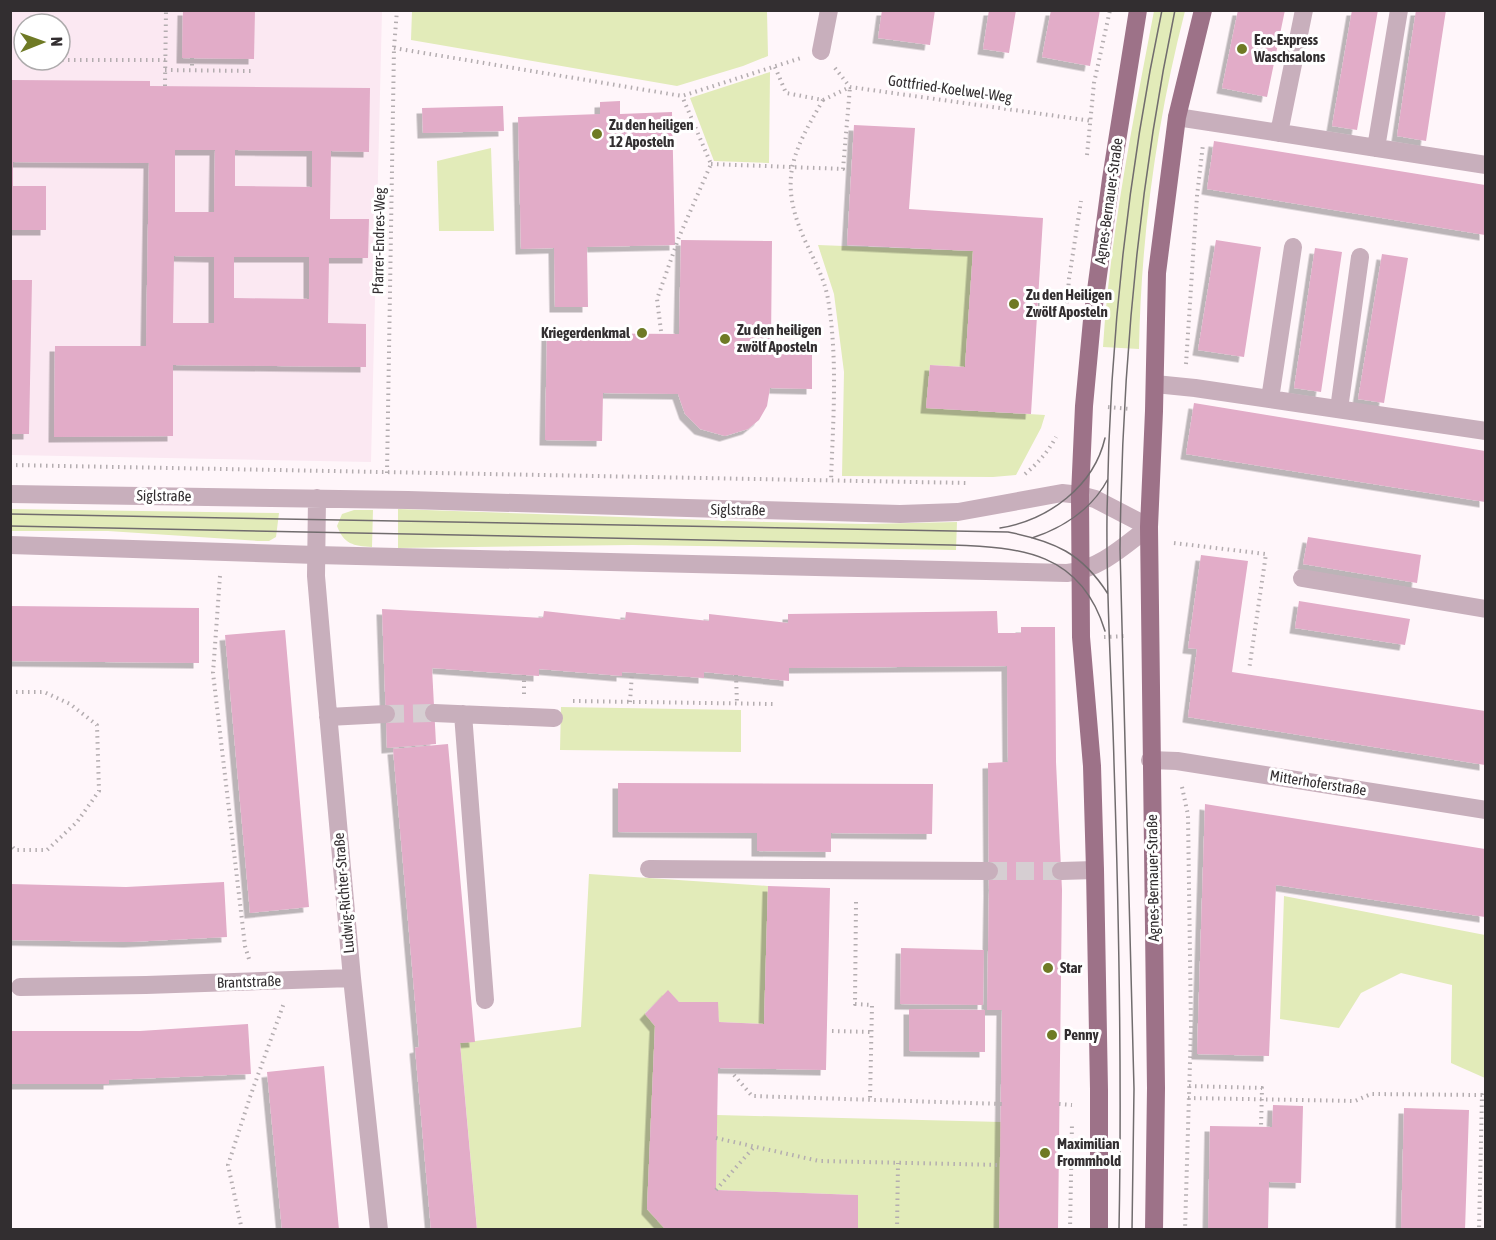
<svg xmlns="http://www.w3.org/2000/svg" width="1496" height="1240" viewBox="0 0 1496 1240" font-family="'Asap Condensed',sans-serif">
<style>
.built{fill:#fbe8f2;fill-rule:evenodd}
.green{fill:#e2ebb9}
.building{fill:#e2acc8;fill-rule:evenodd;filter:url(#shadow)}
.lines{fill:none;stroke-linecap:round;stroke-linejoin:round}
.minor-tunnel{stroke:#d6ced2;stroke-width:18;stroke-dasharray:18 9;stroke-linecap:butt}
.path{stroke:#b4adb0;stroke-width:4;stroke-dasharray:1.5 4.5;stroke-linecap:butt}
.minor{stroke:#c8afbc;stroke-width:18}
.major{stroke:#9d7288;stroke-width:18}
.tram{stroke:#716c6e;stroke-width:1.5}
.poi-dot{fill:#6f7a25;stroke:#fff;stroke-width:2}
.labels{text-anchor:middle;stroke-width:6;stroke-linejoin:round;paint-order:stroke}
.poi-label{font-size:15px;font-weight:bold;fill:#322e30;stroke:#fff;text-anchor:start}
.street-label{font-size:15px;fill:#322e30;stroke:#fff}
</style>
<defs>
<filter id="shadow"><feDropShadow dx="-5.5" dy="5.5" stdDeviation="0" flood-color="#0004"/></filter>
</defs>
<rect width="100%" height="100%" fill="#fff6fa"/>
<path class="built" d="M11,11H382L371,462L11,455ZM24,24H60V60H24Z"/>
<path class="green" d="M767,11L768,56L743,66L677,86L411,40L412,11Z
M1154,11H1185C1157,120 1141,235 1139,349L1103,347C1110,234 1133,122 1154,11Z
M770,72L769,163L714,161L690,98Z
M491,148L494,231H439L437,161Z
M818,245L973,251L965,367L930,365L926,408L1045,415L1041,428L1016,475L993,477L842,476L844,372L834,294Z
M11,509L279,513L276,537L269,541H258L108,531H11Z
M398,509L766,522L866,524L957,522L956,550L632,545L398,548Z
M354,510H373L372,547C353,546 344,544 337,526L342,514Z
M561,707L741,710V752L560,750Z
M589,874L768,886L764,1024L719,1022L717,1002H679L668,991L645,1013L655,1026L647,1209L666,1229H477L460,1043L581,1027Z
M1284,896L1485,935V1078L1451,1063L1452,985L1401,973L1361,993L1339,1028L1280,1019Z
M717,1115L1002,1122L999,1229H858V1195L716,1190Z"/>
<path class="building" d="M183,10H255L254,59L182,58Z
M882,10H935L930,45L878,38Z
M989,10H1016L1009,53L983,49Z
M1051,10H1100L1090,66L1042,57Z
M1238,10H1285L1267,97L1222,88Z
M1352,10H1378L1357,130L1332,126Z
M1416,10H1446L1426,141L1397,136Z
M10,80L150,81V86L370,88L369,152L331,151L330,219H369L368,258H329L328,323L366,324V367L173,365V436L54,437L55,346H146L149,163L13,162V186H46V230H10ZM175,150H215L214,212H175ZM235,150L312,151V187L235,186ZM174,256L214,257V323H173ZM234,257H309V299L234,298Z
M620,101V114L672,112L675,245L587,247L588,307H555L554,248L521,249L518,117L600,114V102Z
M503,106L504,131L423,133L422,108Z
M854,125L915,128L909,209L1043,218L1031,414L926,408L930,365L965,367L973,251L847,245Z
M1214,141L1485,185V235L1207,189Z
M681,240L772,241L771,343H812V389L770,388L767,406L759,420L748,429L725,436L700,429L685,414L678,394L603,393L602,441L545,440L547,333L679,334Z
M1216,240L1261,247L1244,357L1198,350Z
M1315,248L1342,252L1321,392L1294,388Z
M1382,254L1408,258L1384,403L1358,399Z
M10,280H32L29,434H10Z
M1194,403L1485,451V502L1186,454Z
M1308,537L1421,555L1417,583L1303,564Z
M1201,555L1248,561L1232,672L1485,711V765L1188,717L1197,649L1188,648Z
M1299,601L1410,619L1405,645L1295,628Z
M10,606L199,608V663L10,661Z
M382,609L543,618L544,611L625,620L626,612L709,621V614L788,623V614L997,611L998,633H1021V627H1055L1056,762L1062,890L1058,1230H999L1002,1010H987L989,891L988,763L1008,762L1007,666L789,668V681L704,672V678L622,672V676L539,669V676L432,668L436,744L387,748Z
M285,630L309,907L250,913L225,635Z
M448,744L475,1042L460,1043L477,1230H431L415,1048L419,1047L393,749Z
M618,783L933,784L932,834L831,833V852L757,851V833L618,832Z
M1205,804L1485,849V917L1276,885L1269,1056L1197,1054Z
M224,882L227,937L129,942L10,940V884L126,887Z
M768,886L830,888L826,1070L718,1068L716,1190L858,1195V1230H666L647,1209L655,1026L645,1014L668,990L679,1002H718L719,1022L764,1024Z
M901,948L984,950L983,1005L900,1004Z
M909,1009L985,1010V1052L909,1051Z
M248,1024L251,1074L109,1080V1084H10V1031H140Z
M324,1066L339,1230H282L267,1072Z
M1273,1105L1303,1106L1301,1183L1269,1182L1268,1230H1208L1210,1126L1272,1127Z
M1404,1108L1469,1110L1465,1230H1401Z"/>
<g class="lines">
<path class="minor-tunnel" d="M386,714L434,713
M989,871H1061"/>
<path class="path" d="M394,48L682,96L801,58
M192,58V70
M32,60H166
M775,67L786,93L823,100L850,87
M835,68L850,87L1092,121
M165,70L253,71
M165,86L166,10
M823,100C794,150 778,178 803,236C812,257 824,276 828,299C838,359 833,421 831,481
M1087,155L1094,83L1110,10
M711,164L843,169L850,87
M1038,305L1066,306
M1066,315L1069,279L1081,201
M661,331L657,299L679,237L711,164L682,96
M1186,364L1197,196L1203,144
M1108,407L1130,409
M10,465L968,483
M387,473L394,48L397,10
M1025,474C1038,463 1048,452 1056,437
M1174,543L1266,554L1249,670
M220,576L213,673L245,946L249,959
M1104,637L1126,636
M736,675L737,704
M10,692H44L70,704L97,725L99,791L77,822L47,850H15L10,844
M524,694V675
M573,701L773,704
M630,702L632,673
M1182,787L1188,815L1191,1028L1185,1230
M856,902L855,1004L872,1005L870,1100
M832,1031L872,1032
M734,1075L752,1096L1002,1104
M1189,1086L1262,1088L1261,1127
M1188,1098L1355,1101L1371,1094L1482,1095L1479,1230
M1059,1104L1072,1105
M716,1138L819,1161L1001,1165
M1058,1167H1071
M716,1190L754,1147
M242,1230L228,1165L250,1097L284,1003
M897,1230L898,1163
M1070,1230L1072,1123"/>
<path class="minor" d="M821,51L829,10
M1177,117L1486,165
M1279,133L1304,10
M1376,148L1399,10
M1155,384L1195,388L1486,431
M1270,399L1293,247
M1339,409L1360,257
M10,494L408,500L900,514L958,512L1062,493L1080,495L1095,499L1149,527C1124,546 1100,569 1067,573L316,555L10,545
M317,498L316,576L325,680L352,978L379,1230
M1302,578L1486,609
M434,713L554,718
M463,714L485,1000
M328,717L386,714
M1150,760L1177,761L1486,810
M649,869L989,871
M1061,871L1095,870
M20,987L146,985L352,978"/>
<path class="major" d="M1099,1230V1090L1095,870L1092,766L1081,637L1080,495L1084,406L1092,320L1111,179L1138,10
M1154,1230L1156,1088L1149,527L1154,411L1157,273L1177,117L1203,10"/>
<path class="tram" d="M10,514L1008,532C1054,541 1082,553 1108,594
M10,526L951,545C1021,547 1081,552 1105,631
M1000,528C1049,520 1094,486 1105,438
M1032,538C1063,528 1092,509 1108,479
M1119,1230C1122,1074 1119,918 1114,763C1112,681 1106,599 1107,517C1109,347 1127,177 1162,10
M1132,1230L1134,1089L1120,549C1122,368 1138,188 1175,10"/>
</g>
<g class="poi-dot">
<circle cx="1242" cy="49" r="6"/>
<circle cx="597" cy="134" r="6"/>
<circle cx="1014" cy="304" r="6"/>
<circle cx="642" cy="333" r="6"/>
<circle cx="725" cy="339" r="6"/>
<circle cx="1048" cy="968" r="6"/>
<circle cx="1052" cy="1035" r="6"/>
<circle cx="1045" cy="1153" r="6"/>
</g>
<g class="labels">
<g class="poi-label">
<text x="1254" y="45">Eco-Express<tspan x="1254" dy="17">Waschsalons</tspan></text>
<text x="609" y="130">Zu den heiligen<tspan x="609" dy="17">12 Aposteln</tspan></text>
<text x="1026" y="300">Zu den Heiligen<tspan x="1026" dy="17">Zwölf Aposteln</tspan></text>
<text x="737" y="335">Zu den heiligen<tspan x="737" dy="17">zwölf Aposteln</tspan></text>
<text x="630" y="338" text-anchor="end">Kriegerdenkmal</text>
<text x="1060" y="973">Star</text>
<text x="1064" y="1040">Penny</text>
<text x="1057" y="1149">Maximilian<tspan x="1057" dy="17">Frommhold</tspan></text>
</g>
<g class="street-label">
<text transform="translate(950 89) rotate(8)" y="5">Gottfried-Koelwel-Weg</text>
<text transform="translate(1109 201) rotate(-82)" y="5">Agnes-Bernauer-Straße</text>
<text transform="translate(379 241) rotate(-89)" y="5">Pfarrer-Endres-Weg</text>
<text transform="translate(164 496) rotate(1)" y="5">Siglstraße</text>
<text transform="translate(738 510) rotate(1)" y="5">Siglstraße</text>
<text transform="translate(1318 783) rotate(9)" y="5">Mitterhoferstraße</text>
<text transform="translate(1153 878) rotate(-91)" y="5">Agnes-Bernauer-Straße</text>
<text transform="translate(344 893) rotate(-95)" y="5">Ludwig-Richter-Straße</text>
<text transform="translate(249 982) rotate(-2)" y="5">Brantstraße</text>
</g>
</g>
<rect width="1496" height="1240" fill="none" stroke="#322e30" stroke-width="24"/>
<g transform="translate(42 42) rotate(89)"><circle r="28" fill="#ffffff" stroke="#adabac" stroke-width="1.5"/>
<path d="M0-4.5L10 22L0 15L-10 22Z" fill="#6f7a25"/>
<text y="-9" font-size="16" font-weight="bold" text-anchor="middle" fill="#322e30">N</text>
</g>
</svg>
